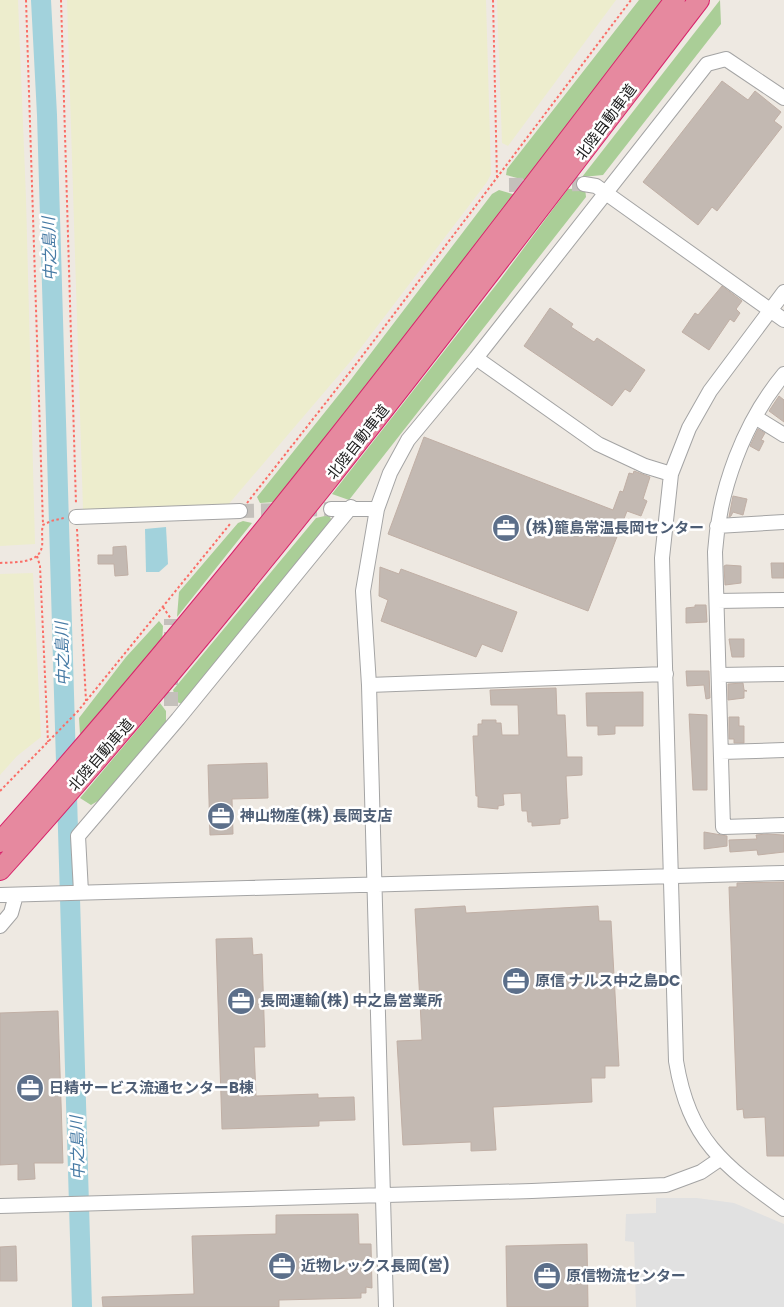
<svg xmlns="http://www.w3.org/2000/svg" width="784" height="1307" viewBox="0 0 784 1307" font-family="Poppins,'Noto Sans JP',sans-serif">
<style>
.farmland{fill:#ededcd}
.forest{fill:#aace97}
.parking{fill:#e1e1e1}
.water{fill:#a2d2dc}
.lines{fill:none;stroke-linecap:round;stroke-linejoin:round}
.river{stroke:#a2d2dc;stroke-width:20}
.building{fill:#c3b9b2;stroke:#c0afa5}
.minor-tunnel{stroke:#c4c0bb;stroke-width:14;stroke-dasharray:14 7;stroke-linecap:butt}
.minor-casing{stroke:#a4a4a4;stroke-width:16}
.highway-casing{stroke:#d8236b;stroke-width:22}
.path{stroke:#fa6e67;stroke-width:2;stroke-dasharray:2.5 2.5;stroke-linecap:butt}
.minor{stroke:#fff;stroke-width:14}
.highway{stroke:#e6899f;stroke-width:20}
.labels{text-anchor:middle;stroke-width:5;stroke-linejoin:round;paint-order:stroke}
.street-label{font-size:15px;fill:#1d1d1d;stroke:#fff}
.service-label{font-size:15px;font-weight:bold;fill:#4e5e75;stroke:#fff;text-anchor:start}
.water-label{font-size:16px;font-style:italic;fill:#467aa4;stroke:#fff}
</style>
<rect width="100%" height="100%" fill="#eee9e2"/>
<path class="farmland" d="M0,0H18L26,198L35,544L0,546Z
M67,0H486L491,174L487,182L350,362L227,506L83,510Z
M497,0H616L508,146L502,143Z
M33,573L41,737L17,756L0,775V574Z"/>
<path class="forest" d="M639,0H662L528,181L506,175L507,169Z
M720,0L721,24L603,175L582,177Z
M585,188L586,197L349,500L332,494L500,280L568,189Z
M499,190L516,195L275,502L260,503L257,497L349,382L492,194Z
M329,515L331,519L329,526L182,704L177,702L173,690L316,518Z
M243,521L252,523L177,617L179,592L238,523Z
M159,621L163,626L162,644L88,731L80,734L79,718L126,657Z
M160,703L166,711V722L103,798L91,805L80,798Z"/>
<path class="parking" d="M656,1198H697L734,1203L784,1224V1307H636L634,1242L625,1241L626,1214L656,1213Z"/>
<path class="water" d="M166,527L168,564L159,572H146L145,529Z"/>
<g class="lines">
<path class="river" d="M41,0L47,115L82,1307"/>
</g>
<path class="building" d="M722,81L748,100L755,91L781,112L774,121L782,127L717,211L712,207L698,225L643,182Z
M722,286L742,301L736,309L740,313L734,322L730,319L709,350L682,332L695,313L698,315Z
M550,308L573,324L571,327L594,342L597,338L645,370L630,392L625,389L612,406L524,346Z
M779,396L784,400V422L769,411Z
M758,429L765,433L761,440L764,441L759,451L750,446Z
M424,437L613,510L620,491L623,492L629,473L633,474L634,471L650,477L643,499L647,501L641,516L627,511L588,611L388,534Z
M733,496L747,499L743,515L733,512L731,516L729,517Z
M126,546L128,575L115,576L114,564H98V555H113V547Z
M771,563H784V578H772Z
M726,565L741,566V583L725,585L724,566Z
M380,567L399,574L401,569L517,612L502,652L482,644L476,657L381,621L388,600L379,596Z
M695,605H706L707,622L686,623V608L695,607Z
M729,639H744V657H732Z
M686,671H709L710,698L706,699L704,685L687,686Z
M743,683L744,690L747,691H744V698L728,700V684Z
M556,688L557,715H565L567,757H582V775L566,776L568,818L560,819V824L532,826V822H528L527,811H522L521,793L503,794L504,805L498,806V809L478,807V796H476L473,736H478V724H482V720H496V723H501L502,735H519L518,705H491L490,690Z
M643,692V726H615V734L598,735V726H587L586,693Z
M689,714L707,715V790H693Z
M729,717H739V726H744V743H734V739H729Z
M267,763L268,798L232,799L233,834L210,835L208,765Z
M704,832L727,836V846L704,849Z
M767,834L784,835V852L758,855L757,850L730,852L729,840L757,839L756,835Z
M784,882V1156H767L765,1117L744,1118L743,1109L737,1110L729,887H737V883Z
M465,906L466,913L598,906L599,921H611L619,1066H605V1078H591L592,1102L493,1107L496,1150L471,1151V1142L403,1145L397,1041L422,1040L415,909Z
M252,938L253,955L262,954L265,1047H254L256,1096L318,1094V1098L354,1097L355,1120L319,1121V1126L222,1129L216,939Z
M58,1011L63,1163H34L35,1179L18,1180V1164L0,1165V1013Z
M358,1214L359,1244H371L372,1288L366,1287V1293H361V1298L279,1300V1307H103L102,1297L194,1294L192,1236L276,1234V1215Z
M587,1244L588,1307H507L506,1246Z
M16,1246L17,1281H0V1247Z"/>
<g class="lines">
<path class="minor-tunnel" d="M509,185L584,184
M240,511L331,509
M171,646V619
M171,706V670"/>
<g class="minor-casing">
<path id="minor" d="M584,184L596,186L784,320
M784,292L710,391L689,428L671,474L662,558L676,1061C689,1140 723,1165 784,1209
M476,358L598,444L645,466L671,474
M784,374C744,422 719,489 715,552L723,827L784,825
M755,417L784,435
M331,509H377
M76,517L240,511
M717,526L784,522
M717,601L784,600
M719,675L784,674
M369,685L666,674
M721,752L784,750
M81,892L78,836L178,719L351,507
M0,895L784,873
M0,926L11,913L16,895
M0,1206L532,1191L666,1185L701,1172L720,1159
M386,1307L369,685L363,591L377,509L390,473L408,440L476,358L707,64L726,59L784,98"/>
</g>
<g class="highway-casing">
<path id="highway" d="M0,842C240,574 457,286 675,0
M0,870C249,593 473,295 699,0"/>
</g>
<path class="path" d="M26,0L43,525
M61,0L76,504
M493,0L497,179
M247,503L357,363L631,0
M77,529L86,701
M37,556L40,566L48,742
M0,563C14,562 40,564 42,546C43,539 41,532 43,525L51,521L64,518
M163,607L171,619
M0,791L78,711L230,524"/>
<use href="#minor" class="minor"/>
<use href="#highway" class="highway"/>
</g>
<defs>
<g id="office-disc" transform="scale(1.4375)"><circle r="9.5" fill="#5c6f8a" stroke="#fff"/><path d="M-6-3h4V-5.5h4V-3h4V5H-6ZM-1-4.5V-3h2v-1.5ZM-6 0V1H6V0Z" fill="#fff"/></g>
</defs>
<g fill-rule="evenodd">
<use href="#office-disc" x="506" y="528"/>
<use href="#office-disc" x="221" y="816"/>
<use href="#office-disc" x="516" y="981"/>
<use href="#office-disc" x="241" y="1001"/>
<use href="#office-disc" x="30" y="1088"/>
<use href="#office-disc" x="282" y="1266"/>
<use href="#office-disc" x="547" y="1276"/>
</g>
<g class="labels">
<g class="street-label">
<text transform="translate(606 122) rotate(-53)" y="5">北陸自動車道</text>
<text transform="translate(358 442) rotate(-52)" y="5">北陸自動車道</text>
<text transform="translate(101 755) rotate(-49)" y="5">北陸自動車道</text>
</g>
<g class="service-label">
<text x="525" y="533">(株)籠島常温長岡センター</text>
<text x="240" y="821">神山物産(株) 長岡支店</text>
<text x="535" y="986">原信 ナルス中之島DC</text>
<text x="260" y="1006">長岡運輸(株) 中之島営業所</text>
<text x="49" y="1093">日精サービス流通センターB棟</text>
<text x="301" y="1271">近物レックス長岡(営)</text>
<text x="566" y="1281">原信物流センター</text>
</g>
<g class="water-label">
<text transform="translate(49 249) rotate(-92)" y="6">中之島川</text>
<text transform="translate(62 654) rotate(-92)" y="6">中之島川</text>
<text transform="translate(77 1148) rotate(-92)" y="6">中之島川</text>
</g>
</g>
</svg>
